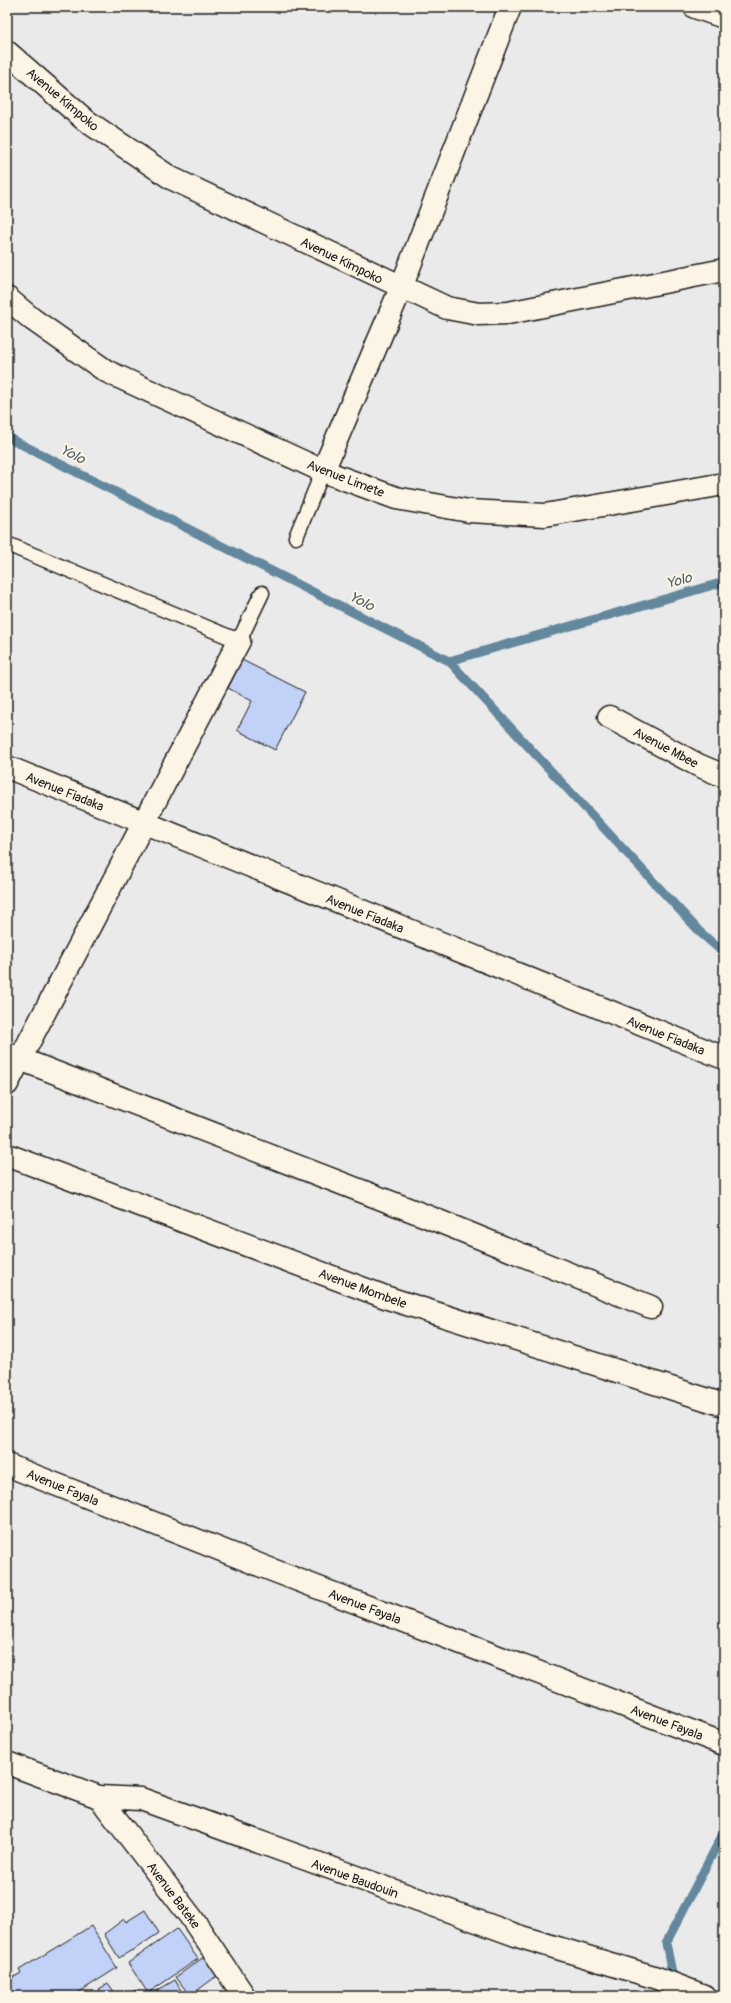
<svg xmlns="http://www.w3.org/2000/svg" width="731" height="2003" viewBox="0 0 731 2003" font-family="Pangolin,sans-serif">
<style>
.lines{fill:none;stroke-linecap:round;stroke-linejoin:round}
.stream{stroke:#63879d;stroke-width:9}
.building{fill:#c1d1f7;stroke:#1c1c1c}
.service-casing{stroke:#1c1c1c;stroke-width:17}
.minor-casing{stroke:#1c1c1c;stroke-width:25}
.service{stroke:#fcf5e5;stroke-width:14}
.minor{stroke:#fcf5e5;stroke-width:22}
.labels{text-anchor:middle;stroke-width:4;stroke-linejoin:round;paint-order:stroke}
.street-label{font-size:13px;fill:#1c1c1c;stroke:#fcf5e5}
.water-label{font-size:14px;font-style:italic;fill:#455b67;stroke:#fcf5e5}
</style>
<rect width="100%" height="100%" fill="#eaeaea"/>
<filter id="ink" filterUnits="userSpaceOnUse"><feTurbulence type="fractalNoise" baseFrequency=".025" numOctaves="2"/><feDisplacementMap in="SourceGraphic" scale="8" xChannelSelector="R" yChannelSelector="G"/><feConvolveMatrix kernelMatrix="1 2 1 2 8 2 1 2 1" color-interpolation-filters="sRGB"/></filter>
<g filter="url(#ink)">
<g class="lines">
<path class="stream" d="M7,437L449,661L724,582
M449,661L701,933L724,953
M674,1983L666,1943L724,1832"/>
</g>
<path class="building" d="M242,660L305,692L275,750L237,730L252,701L228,688Z
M145,1910L159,1933L132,1951V1950L119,1958L104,1934L124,1919L126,1922Z
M91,1926L117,1968L73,1996H7V1981L21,1973L19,1970Z
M177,1929L198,1959L148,1993L128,1963Z
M205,1956L218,1975L190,1996L176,1977Z
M175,1980L184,1996H154L153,1993Z
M108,1983L117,1996H102L98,1989Z
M135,1990L139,1996H120L118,1994L123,1991L127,1996Z"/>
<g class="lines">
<g class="service-casing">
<path id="service" d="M296,537L323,471
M7,544L239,641L262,593"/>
</g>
<g class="minor-casing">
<path id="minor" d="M695,7L724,17
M7,52L85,120L171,178L447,308L479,314L508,313L724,270
M7,298L32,319L106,371L323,471L396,498L469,511L545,515L724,484
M323,471L401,288L510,7
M609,717L698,765L724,776
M7,767L724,1058
M7,1054L426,1216L651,1307
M7,1084L239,641
M7,1155L388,1298L724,1405
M7,1465L267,1568L724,1744
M7,1763L99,1797L141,1799L521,1937L657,1978L704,1996
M99,1797L191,1917L244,1996"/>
</g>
<use href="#service" class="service"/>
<use href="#minor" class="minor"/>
</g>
</g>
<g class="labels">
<g class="street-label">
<text transform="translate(63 99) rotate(40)" y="5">Avenue Kimpoko</text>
<text transform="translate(342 260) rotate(26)" y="5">Avenue Kimpoko</text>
<text transform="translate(346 478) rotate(21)" y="5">Avenue Limete</text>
<text transform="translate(666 747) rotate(28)" y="5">Avenue Mbee</text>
<text transform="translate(65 791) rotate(22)" y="5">Avenue Fiadaka</text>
<text transform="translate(365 913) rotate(22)" y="5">Avenue Fiadaka</text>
<text transform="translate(666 1035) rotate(22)" y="5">Avenue Fiadaka</text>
<text transform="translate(363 1288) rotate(20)" y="5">Avenue Mombele</text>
<text transform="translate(63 1487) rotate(22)" y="5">Avenue Fayala</text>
<text transform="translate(365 1606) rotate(21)" y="5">Avenue Fayala</text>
<text transform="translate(667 1722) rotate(21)" y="5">Avenue Fayala</text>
<text transform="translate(355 1878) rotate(20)" y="5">Avenue Baudouin</text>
<text transform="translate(174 1895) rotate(53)" y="5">Avenue Bateke</text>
</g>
<g class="water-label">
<text transform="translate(73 454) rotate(27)" y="5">Yolo</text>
<text transform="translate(679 580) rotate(-16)" y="5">Yolo</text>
<text transform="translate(362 601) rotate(27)" y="5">Yolo</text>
</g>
</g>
<rect width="731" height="2003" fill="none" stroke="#fcf5e5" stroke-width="24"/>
<rect x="12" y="12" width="707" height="1979" fill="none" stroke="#1c1c1c" stroke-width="1.5" filter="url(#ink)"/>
</svg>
